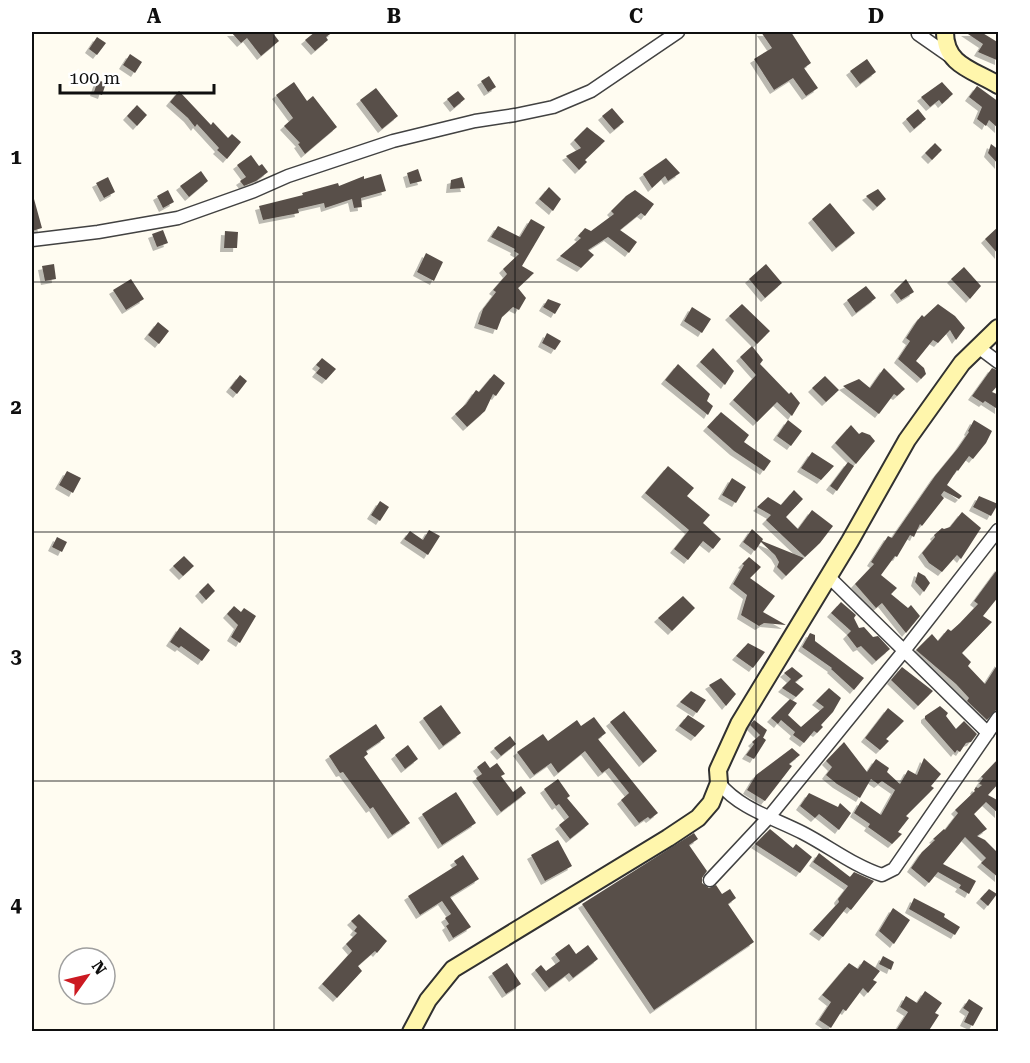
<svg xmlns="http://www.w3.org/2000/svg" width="1030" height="1063" viewBox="0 0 1030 1063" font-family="'Roboto Serif',serif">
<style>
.building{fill:#59504a;filter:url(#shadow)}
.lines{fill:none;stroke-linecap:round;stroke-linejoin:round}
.street-casing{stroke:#424242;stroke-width:15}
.secondary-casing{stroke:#313131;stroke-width:20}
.street{stroke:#fff;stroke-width:12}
.secondary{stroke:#fff6ac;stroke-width:16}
.grid{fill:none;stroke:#0f0f0f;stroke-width:1.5;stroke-opacity:0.55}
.neatline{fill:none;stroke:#0f0f0f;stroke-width:2}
.grid-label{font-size:20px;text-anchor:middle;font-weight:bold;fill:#0f0f0f}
</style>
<defs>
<filter id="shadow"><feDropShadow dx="-4" dy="4" stdDeviation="0" flood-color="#0004"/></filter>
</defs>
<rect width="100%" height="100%" fill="#fffcf1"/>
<path class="building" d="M231,32H272L279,41L261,56L247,38L241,43Z
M315,32H333L326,37L328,40L315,51L305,40Z
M761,32H791L811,63L804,68L818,88L806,96L793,78L774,90L754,59L772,48Z
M965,32H981L999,43V61L978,52L983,44Z
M97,37L106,43L97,55L89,49Z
M130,54L142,62L135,73L123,65Z
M867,59L876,72L860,84L850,71Z
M489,76L496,87L488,92L481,81Z
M98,80L106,83L102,95L94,92Z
M294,82L307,101L313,96L337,127L305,154L298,144L300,143L284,126L293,118L276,95Z
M942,82L953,94L942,104L939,100L930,107L921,97Z
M977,86L999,102V129L989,120L986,126L977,119L982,107L969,97Z
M376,88L398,116L382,129L360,100Z
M179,91L211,125L213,122L228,138L232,134L241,142L227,159L217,150L219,148L197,124L195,127L188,118L170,102Z
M458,91L465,99L454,108L447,99Z
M137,105L147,115L137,126L127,116Z
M612,108L624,122L614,130L602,116Z
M918,109L926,119L914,129L906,119Z
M587,127L605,141L585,160L587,162L579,170L566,156L581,148L574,140Z
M935,143L942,150L932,160L925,153Z
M991,144L999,150V165L988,153Z
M251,155L259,166L262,164L268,172L256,181L244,186L240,181L246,177L237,165Z
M666,158L680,173L668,181L665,176L652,188L643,174Z
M418,169L422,181L410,184L407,173Z
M201,171L208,181L189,197L180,186Z
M381,174L386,191L361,198L362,207L354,208L352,199L325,208L324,203L298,209L299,213L263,220L259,206L303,195L302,193L338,183L339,186L364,176V179Z
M108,177L115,192L104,198L96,183Z
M462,177L465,188L450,189L451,180Z
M549,187L561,199L553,211L539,199Z
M878,189L886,199L877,207L866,196Z
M168,190L174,202L163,208L157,196Z
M635,190L654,204L645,216L641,213L620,230L637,242L629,253L608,237L588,250L594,255L581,268L560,256L581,238L578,236L585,228L591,231L614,214L611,211L626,196Z
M32,199H34L42,228L32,231Z
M830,203L855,233L836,248L812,219Z
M531,219L545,227L522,266L534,273L518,288L526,298L519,310L513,307L502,317L497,330L478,324L483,309L496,292L493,290L507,274L503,269L519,254L514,251L515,249L491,237L498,226L520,237Z
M999,226V255L985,239Z
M163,230L168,243L157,247L152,234Z
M225,231L238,232L237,248H224Z
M426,253L443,262L434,281L417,272Z
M54,264L56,279L45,281L42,266Z
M766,264L782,283L765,298L749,279Z
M964,267L981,286L970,299L951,279Z
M131,279L144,299L126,310L113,290Z
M906,279L914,292L901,300L894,291Z
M866,286L876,298L856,313L847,300Z
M548,299L561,304L555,314L543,307Z
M742,304L770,331L757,344L729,316Z
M938,304L955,316L965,328L956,340L950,330L938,343L933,340L916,361L924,368L926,374L921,379L898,359L910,341L906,338L917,321L922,315L924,317Z
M692,307L711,319L702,333L684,321Z
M158,322L169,331L159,344L148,335Z
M547,333L561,341L555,350L542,343Z
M752,346L763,360L760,364L789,394L791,392L800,403L792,416L777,402L757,422L733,400L756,375L740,357Z
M713,348L734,371L725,385L700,362Z
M322,358L336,369L326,380L316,373L320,368L316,365Z
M678,364L710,394L707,401L713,406L708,415L665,380Z
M884,368L905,389L897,396L894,394L879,414L843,386L859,379L870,388Z
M992,368L999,371V384L992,392L999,395V410L985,401L983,403L972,396Z
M494,374L505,383L496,396L493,394L485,411L467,427L455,414L466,404L476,390L479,392Z
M240,375L247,381L237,394L230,388Z
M825,376L839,390L826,402L812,388Z
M721,412L749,435L744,442L771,461L764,471L734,451L707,427Z
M788,420L802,431L791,446L777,436Z
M974,420L992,431L986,443L973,459L969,456L958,471L957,470L947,485L962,496L959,499L944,491L941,495L944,498L922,526L920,524L914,537L910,535L897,557L895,556L881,575L897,588L891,594L908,608L911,605L920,616L906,633L882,603L876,608L855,584L874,564L871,562L888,536L892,538L935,476L958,448L969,432L968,431Z
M851,425L859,434L862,432L870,435L875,441L856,464L835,443Z
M812,452L834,466L821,480L801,468Z
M848,462L854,466L837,491L830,486Z
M668,466L694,488L687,496L710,515L703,523L721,539L713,549L703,541L688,560L674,549L689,530L645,493Z
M67,471L81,478L73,493L59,485Z
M732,478L746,487L736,503L722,495Z
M794,490L803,499L786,517L798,529L812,510L833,526L820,543L805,557L766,520L771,515L757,507L768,497L781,505Z
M979,496L998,504L991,516L973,507Z
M380,501L389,507L380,521L371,515Z
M962,512L981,528L961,559L957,555L942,572L929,563L922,553L935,537L934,535L942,528L944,529L950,527Z
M752,529L763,539L762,541L804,558L786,576L777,567L779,562L775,555L761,542L755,551L743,542Z
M429,530L440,536L428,555L404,539L410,531L423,540Z
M57,537L67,542L62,552L52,547Z
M184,556L194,566L183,576L173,566Z
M749,557L761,567L750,578L775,596L763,612L786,625L764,623L759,626L741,615L747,595L733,584L744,565L742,564Z
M999,567V596L983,616L992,622L962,653L971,662L968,666L985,684L999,662V707L987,720L967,701L969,698L956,684L916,650L932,634L938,641L948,629L951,631L960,623L978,604L974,601Z
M918,572L925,576L930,583L924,592L915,582Z
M208,583L215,591L206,600L199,592Z
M683,596L695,608L672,631L658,618Z
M841,602L856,615L854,618L859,628L864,627L873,637L878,636L890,649L876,661L861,646L857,648L847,635L851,631L831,613Z
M234,606L241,612L244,608L256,616L240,643L231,637L238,625L227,614Z
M180,627L210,650L202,661L181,646L179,648L170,642Z
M810,633L815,635V641L864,678L854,690L831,669L832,668L802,647Z
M748,643L765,652L753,668L736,656Z
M792,667L803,676L795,682L804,689L796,697L782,688L791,679L784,673Z
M902,667L933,691L918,706L891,680Z
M721,678L736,694L726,706L709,685Z
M829,688L841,698L833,712L821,725L823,727L817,733L814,731L804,743L793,735L795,732L781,720L778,724L771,718L790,699L797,703L788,715L801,727L824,707L816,701Z
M691,691L706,700L697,713L680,702Z
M441,705L461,733L443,746L423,718Z
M940,706L948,713L946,716L956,729L964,721L977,734L971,742L966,743L960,752L957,750L955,753L925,719V716Z
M888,708L904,721L886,739L889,741L880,750L865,738Z
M624,711L657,751L643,763L610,722Z
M688,715L705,726L695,737L679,726Z
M594,717L606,733L598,739L658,813L650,819L648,817L639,823L621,800L629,793L609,768L602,773L585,751L558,773L551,763L534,775L517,752L543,734L548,741L577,720L581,726Z
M754,720L767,730L763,738L750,725Z
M376,724L385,738L366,751L368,754L364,757L410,823L392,835L373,807L370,809L343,772L340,773L329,756Z
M760,735L766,740L754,759L746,755L754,744L752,742Z
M510,736L516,744L501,756L494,748Z
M844,742L867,772L876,759L889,768L887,772L900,784L908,770L917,775L924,758L941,774L931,786L934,788L906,816L909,818L898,832L902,834L892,844L868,827L870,824L854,813L861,801L881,815L895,790L882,781L878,784L871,779L860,798L837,784L826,775L832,767L826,761Z
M408,745L418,759L405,769L395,755Z
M792,748L800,755L789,764L792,766L765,801L747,790L756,775Z
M999,758V783L988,795L999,801V814L986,802L974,814L987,829L977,836L985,840L999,854V878L981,863L986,858L965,837L943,864L976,881L969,894L959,888L961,885L938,872L929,883L911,868L922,852L935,840L933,839L944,829L945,830L958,813L955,810L975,791L974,790L976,787L978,788L982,785L979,784L983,778L981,777Z
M485,761L490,768L497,763L505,774L501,776L513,792L521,786L526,793L501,812L476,778L482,774L477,767Z
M558,779L570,796L567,798L589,824L570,839L559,825L569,817L559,804L556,806L544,789Z
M456,792L476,823L442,845L422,814Z
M809,793L838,807L840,803L851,813L839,830L819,814L815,818L800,806Z
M770,829L793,848L796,844L812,857L800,873L755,844Z
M694,833L698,839L689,845L707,871L702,878V883L709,888L716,885L722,894L730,889L736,898L728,904L754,942L654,1010L582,904Z
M558,840L572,866L545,881L531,855Z
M819,853L850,877L854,872L874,881L851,910L847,907L823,937L813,930L839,902L838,899L848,886L813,862Z
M463,855L479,879L450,897L471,927L453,938L446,926L449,924L445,918L451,914L442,901L420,915L408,896L457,865L454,861Z
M989,889L997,894L988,906L980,899Z
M914,898L945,914L944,917L960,927L955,935L909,909Z
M893,908L910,920L894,944L879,931Z
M359,914L387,941L377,953L375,951L358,966L362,971L337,998L322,984L352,951L346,944L357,933L354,931L357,927L351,921Z
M569,944L576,954L588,945L598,959L573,978L569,973L549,988L535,970L541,965L546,971L560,961L555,954Z
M883,956L894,962L891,970L879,964Z
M864,960L880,971L873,980L877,982L868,993L863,988L846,1011L843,1009L831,1028L819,1020L831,1002L822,995L849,963L858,969Z
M507,963L521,984L506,994L492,973Z
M925,991L942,1003L935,1013L939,1015L928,1032H895L908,1012L900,1007L906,996L917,1003Z
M969,999L983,1008L973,1026L964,1022L969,1012L963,1008Z"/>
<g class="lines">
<g class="street-casing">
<path id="street" d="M924,32L918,34L951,57
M32,240L98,232L178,218L254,191L288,176L393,141L475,121L515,115L553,107L591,91L678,32
M978,347L998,362
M829,577L988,733
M719,783C740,809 774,818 803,833C830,847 854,866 882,875L894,869L998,718
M710,880L769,817L903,652L998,530"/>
</g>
<g class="secondary-casing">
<path id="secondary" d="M945,32C945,66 974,70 998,85
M411,1032L428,1000L453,969L668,838L698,818L711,803L719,783L718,770L739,724L850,541L907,440L962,363L998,328"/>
</g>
<use href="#street" class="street"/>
<use href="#secondary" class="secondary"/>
</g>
<path class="grid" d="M274,32V1032M515,32V1032M756,32V1032M32,282H998M32,532H998M32,781H998"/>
<rect width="1030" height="1063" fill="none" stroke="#ffffff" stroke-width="66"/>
<g transform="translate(87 976) rotate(56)"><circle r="28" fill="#ffffff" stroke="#9f9f9f" stroke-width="1.5"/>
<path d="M0-4.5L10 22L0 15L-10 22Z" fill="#cc1a22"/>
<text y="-9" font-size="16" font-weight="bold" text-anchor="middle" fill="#0f0f0f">N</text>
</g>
<path d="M60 84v9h154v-9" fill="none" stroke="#0f0f0f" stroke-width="3"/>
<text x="69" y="84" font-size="18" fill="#0f0f0f" stroke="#ffffff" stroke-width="4.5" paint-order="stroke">100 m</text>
<rect x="33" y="33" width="964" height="997" class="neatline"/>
<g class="grid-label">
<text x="154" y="23">A</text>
<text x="394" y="23">B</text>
<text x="636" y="23">C</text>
<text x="876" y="23">D</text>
<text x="16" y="164">1</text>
<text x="16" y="414">2</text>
<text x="16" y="663">3</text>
<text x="16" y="912">4</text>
</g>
</svg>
